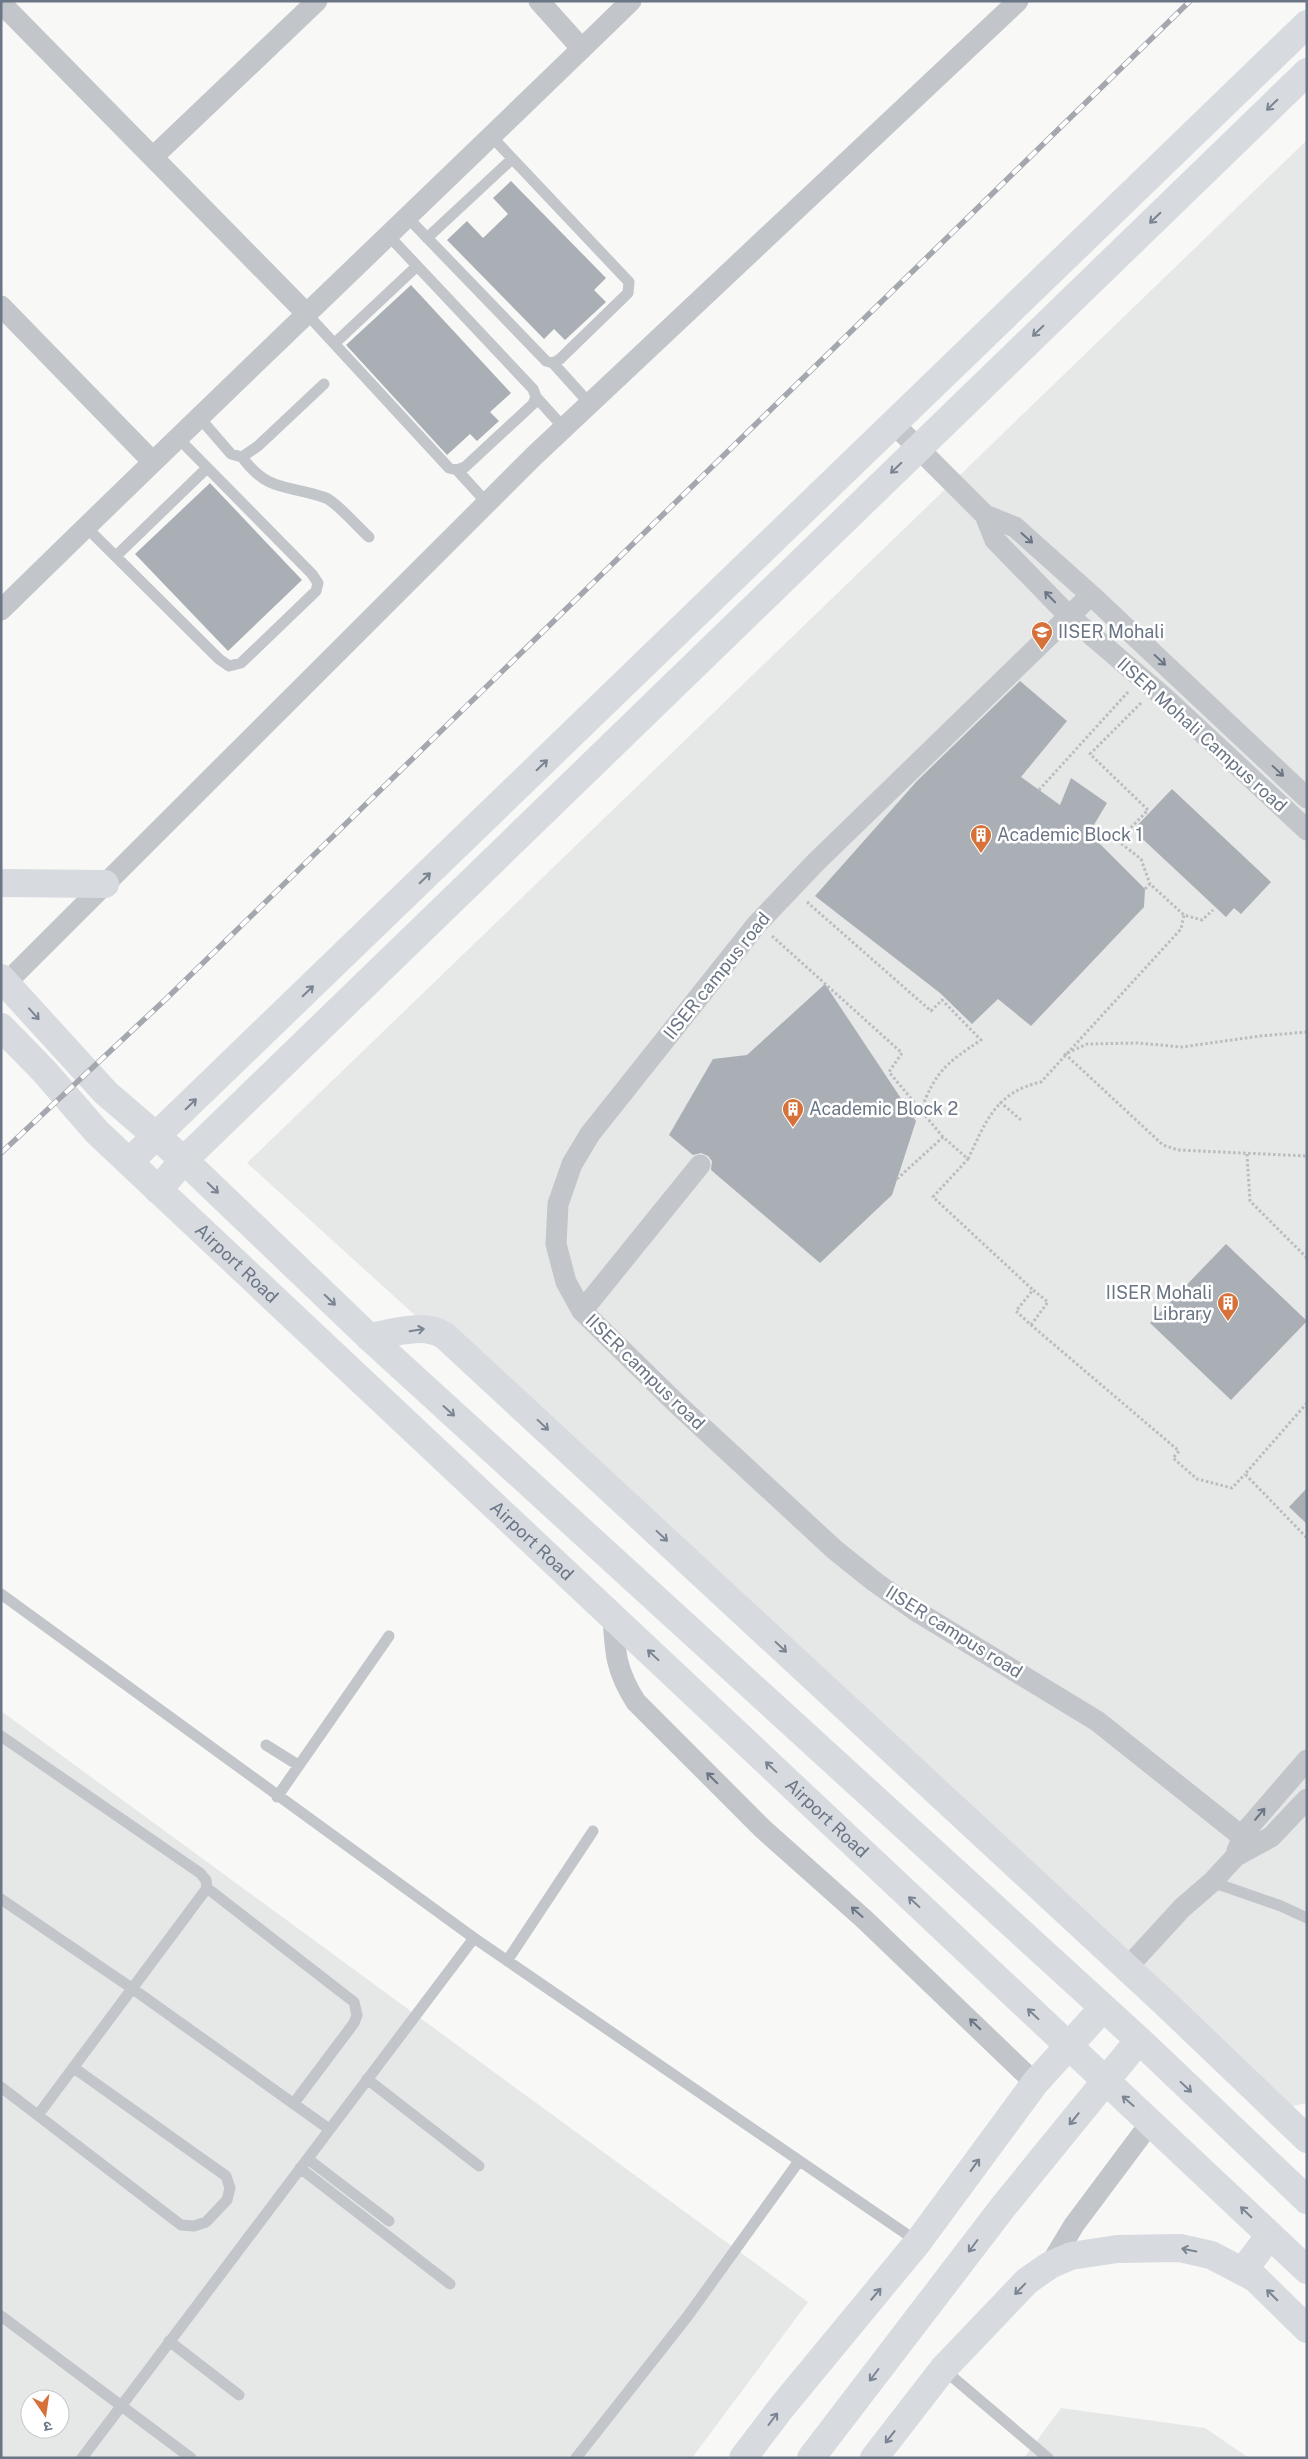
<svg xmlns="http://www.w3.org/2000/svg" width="1308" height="2459" viewBox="0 0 1308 2459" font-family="'Public Sans','Noto Sans Devanagari',sans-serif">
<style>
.built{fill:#e6e7e7;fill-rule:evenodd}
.building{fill:#aaafb6}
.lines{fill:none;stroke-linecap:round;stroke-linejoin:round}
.path{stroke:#babcbf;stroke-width:3;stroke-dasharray:2.5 2.5;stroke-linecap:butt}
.lane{stroke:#c2c5c9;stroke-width:11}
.street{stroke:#c2c5c9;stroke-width:21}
.secondary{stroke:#d7dadf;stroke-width:28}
.primary{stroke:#d7dadf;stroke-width:28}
.rail-casing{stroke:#a4a8ae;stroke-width:5.5}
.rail{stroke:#fff;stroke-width:4;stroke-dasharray:11;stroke-linecap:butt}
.oneway{stroke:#7a8492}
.oneway2{stroke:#6a7585}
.labels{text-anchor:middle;stroke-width:5;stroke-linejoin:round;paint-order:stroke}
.poi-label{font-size:18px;fill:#6a7585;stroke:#fff;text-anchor:start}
.street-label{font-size:18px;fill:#6a7585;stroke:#fff}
</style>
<rect width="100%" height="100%" fill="#f8f8f6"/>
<path class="built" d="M1307,140V2103L1289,2107L247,1163Z
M1,1711L808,2302L692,2458H1ZM30,2399H60V2429H30Z
M1061,2408L1205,2428L1249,2458H1024Z"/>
<path class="building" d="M511,181L606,278L594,290L606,302L565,340L554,329L544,339L447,240L467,221L483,238L508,214L493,198Z
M411,285L511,393L490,412L499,421L477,441L470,434L447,455L346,345Z
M210,483L302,580L228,651L135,554Z
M1020,681L1067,721L1021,777L1060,805L1071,778L1107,803L1089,833L1145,889L1144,907L1031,1026L998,999L972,1024L940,993L815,896L917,781Z
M1172,789L1271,882L1241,914L1234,908L1226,917L1133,830Z
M825,984L916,1121L892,1195L820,1263L711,1170L712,1161L708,1156L701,1153L693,1155L669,1135L713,1059L747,1055Z
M1226,1244L1307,1321L1231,1400L1150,1323Z
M1307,1488V1524L1289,1507Z"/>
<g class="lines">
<path class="path" d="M1141,703L1090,754L1148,810L1118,841L1141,859L1150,884
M1039,790L1128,692
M1145,889L1150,884L1184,915L1202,920L1213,910
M807,902L931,1011L942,1000L981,1040C945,1064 936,1071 920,1112
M772,936L902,1053L889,1072L943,1137
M1307,1032L1260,1036L1182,1047L1138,1043L1087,1044L1065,1054L1163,1145L1178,1150L1307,1156
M1000,1102L1021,1120
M1247,1154L1250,1201L1307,1258
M968,1159C986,1121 996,1092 1041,1082L1181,929L1184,915
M897,1179L943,1137L968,1159L933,1197L1033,1290
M1031,1325L1048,1302L1033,1290L1016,1311L1031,1325L1179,1451L1173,1458L1197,1479L1232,1488L1245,1474
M1307,1403L1245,1474L1307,1538"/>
<path class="lane" d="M408,218L546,361L553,363L560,359L628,293L629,282L492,137
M427,238L512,159
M306,313L449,468L457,470L465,467L533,404L536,397L533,389L388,235
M335,343L417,266
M553,363L590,404
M536,397L564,428
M199,417L231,454L242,457L258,446L324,384
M242,457C269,494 289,484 326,498C336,502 360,529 369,537
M457,470L487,503
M86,527L219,659L229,666L241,663L316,591L318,583L312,574L177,437
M116,556L207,468
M1,1594L474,1938L918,2242
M1,1736L200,1873L206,1880L207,1888L38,2115
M266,1745L298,1765
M277,1797L389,1636
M1212,1882L1281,1906L1307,1918
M207,1888L354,2002L357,2015L354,2023L294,2103
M1,1899L133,1989L329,2129
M507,1961L593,1831
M367,2079L479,2166
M1,2087L181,2225L194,2226L206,2222L227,2200L230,2188L226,2176L74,2068
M308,2159L389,2221
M300,2168L450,2284
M1,2316L191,2458
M169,2341L239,2395
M943,2369L1048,2458
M82,2458L474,1938
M576,2458L687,2317L799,2161"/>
<path class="street" d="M539,1L582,49
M1,3L306,313
M153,157L317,1
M1,306L152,461
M894,424L985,515L1015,527L1091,595L1307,798
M985,515L995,540L1069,616L1165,698L1307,830
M1091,595L815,863L757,924L590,1134L572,1164L558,1204L556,1244L566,1282L582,1311L677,1404L835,1550L875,1582L916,1611L1097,1721L1254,1846
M1,610C210,405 421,205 631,1
M6,983L534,456L1018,1
M582,1311L700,1165
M613,1617C615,1653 616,1671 636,1702L763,1829L864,1919L1035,2083
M1237,1851L1242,1838L1249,1827L1307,1760
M1126,1969L1182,1908L1212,1882L1236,1856L1271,1837L1307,1799
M1050,2265L1074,2225L1151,2122"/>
<path class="secondary" d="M129,1162L1307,24
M158,1190L184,1160L1307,72
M369,1337C393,1333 424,1322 445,1336L1166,2004L1307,2139
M1243,2271L1270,2235
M743,2458L781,2408L918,2242L1035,2083L1102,2009
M811,2458L1003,2207L1139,2040
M874,2458L943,2369L1027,2281L1050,2265L1071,2256L1117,2249L1180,2248L1211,2255L1255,2278L1307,2329"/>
<g class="primary">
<path d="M1,883L105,884"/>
<path d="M1,978L106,1093L184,1160L369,1337L1139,2040L1307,2200"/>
<path id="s1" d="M1,1027L44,1071L97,1132L1307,2270"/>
</g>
<g class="rail-casing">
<path id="rail" d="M1,1153L166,999L1190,1"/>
</g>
<use href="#rail" class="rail"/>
</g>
<defs><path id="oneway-shaft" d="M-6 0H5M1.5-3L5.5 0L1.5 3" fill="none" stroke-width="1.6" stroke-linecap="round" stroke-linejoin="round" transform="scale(1.25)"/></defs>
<g class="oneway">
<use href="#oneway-shaft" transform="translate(1272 105) rotate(136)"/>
<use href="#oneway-shaft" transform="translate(1155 218) rotate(136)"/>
<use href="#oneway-shaft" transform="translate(1038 331) rotate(136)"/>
<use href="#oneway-shaft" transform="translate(896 468) rotate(136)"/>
<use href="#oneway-shaft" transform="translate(542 765) rotate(-44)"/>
<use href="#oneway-shaft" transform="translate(425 878) rotate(-44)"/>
<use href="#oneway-shaft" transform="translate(308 991) rotate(-44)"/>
<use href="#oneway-shaft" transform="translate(34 1014) rotate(48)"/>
<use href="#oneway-shaft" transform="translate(191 1104) rotate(-44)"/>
<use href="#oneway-shaft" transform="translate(213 1188) rotate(44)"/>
<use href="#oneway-shaft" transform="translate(330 1300) rotate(44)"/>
<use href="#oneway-shaft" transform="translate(417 1330) rotate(-9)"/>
<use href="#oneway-shaft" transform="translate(449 1411) rotate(42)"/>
<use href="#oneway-shaft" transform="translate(543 1425) rotate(43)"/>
<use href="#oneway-shaft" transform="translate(662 1536) rotate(43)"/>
<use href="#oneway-shaft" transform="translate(781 1647) rotate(43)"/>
<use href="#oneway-shaft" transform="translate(653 1655) rotate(-137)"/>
<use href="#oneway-shaft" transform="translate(771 1767) rotate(-137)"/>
<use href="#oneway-shaft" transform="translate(914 1902) rotate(-137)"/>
<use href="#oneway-shaft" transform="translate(1033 2014) rotate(-137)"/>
<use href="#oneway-shaft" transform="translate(1186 2087) rotate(43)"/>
<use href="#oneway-shaft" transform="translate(1128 2101) rotate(-139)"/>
<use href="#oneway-shaft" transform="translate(1074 2119) rotate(129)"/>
<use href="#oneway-shaft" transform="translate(975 2165) rotate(-54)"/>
<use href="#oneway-shaft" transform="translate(1246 2212) rotate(-136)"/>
<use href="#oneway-shaft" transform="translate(973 2246) rotate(127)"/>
<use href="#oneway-shaft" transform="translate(1189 2250) rotate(-168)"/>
<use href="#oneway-shaft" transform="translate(1020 2289) rotate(134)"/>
<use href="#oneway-shaft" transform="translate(876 2294) rotate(-50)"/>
<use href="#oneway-shaft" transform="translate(1272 2295) rotate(-135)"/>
<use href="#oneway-shaft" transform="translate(874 2375) rotate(127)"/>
<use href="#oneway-shaft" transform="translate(773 2419) rotate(-53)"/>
<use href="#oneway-shaft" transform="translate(890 2437) rotate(128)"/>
</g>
<g class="oneway2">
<use href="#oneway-shaft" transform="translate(1027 538) rotate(42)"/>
<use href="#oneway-shaft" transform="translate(1050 597) rotate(-134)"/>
<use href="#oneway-shaft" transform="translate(1160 660) rotate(43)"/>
<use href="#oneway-shaft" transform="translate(1278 771) rotate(43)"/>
<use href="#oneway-shaft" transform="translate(712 1778) rotate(-135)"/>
<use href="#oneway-shaft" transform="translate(1260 1814) rotate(-50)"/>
<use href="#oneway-shaft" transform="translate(857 1912) rotate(-139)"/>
<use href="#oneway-shaft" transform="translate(975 2024) rotate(-136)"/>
</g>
<defs>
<g id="university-pin" transform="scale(1.125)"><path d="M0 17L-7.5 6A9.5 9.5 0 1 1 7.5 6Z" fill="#d67239" stroke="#fff"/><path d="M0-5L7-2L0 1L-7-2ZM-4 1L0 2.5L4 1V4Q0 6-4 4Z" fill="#fff"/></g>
<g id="building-pin" transform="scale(1.125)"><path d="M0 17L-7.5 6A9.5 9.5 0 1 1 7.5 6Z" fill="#d67239" stroke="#fff"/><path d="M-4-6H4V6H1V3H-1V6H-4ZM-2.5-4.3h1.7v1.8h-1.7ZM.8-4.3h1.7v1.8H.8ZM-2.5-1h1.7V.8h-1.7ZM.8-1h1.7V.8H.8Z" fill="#fff"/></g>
</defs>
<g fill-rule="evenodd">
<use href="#university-pin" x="1042" y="632"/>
<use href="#building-pin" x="981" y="835"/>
<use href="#building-pin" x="793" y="1109"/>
<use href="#building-pin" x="1228" y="1303"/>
</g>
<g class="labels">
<g class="poi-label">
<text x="1058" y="638">IISER Mohali</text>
<text x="997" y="841">Academic Block 1</text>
<text x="809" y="1115">Academic Block 2</text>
<text x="1212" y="1299" text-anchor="end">IISER Mohali<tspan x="1212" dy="21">Library</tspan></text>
</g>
<g class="street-label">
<text transform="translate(1202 735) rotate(42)" y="6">IISER Mohali Campus road</text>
<text transform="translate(717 976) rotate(-51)" y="6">IISER campus road</text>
<text dy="6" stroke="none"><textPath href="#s1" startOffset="334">Airport Road</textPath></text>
<text transform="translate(645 1372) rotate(44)" y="6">IISER campus road</text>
<text dy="6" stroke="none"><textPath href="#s1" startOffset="739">Airport Road</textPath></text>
<text transform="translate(954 1632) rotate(32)" y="6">IISER campus road</text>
<text dy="6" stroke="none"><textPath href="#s1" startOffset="1144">Airport Road</textPath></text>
</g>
</g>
<rect width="1308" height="2459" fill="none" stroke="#6a7585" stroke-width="5"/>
<g transform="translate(45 2414) rotate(167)"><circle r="24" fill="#ffffff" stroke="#c3c8ce"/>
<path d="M0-4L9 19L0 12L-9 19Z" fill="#d67239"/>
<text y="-8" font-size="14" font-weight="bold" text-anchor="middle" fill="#6a7585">उ</text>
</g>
</svg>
